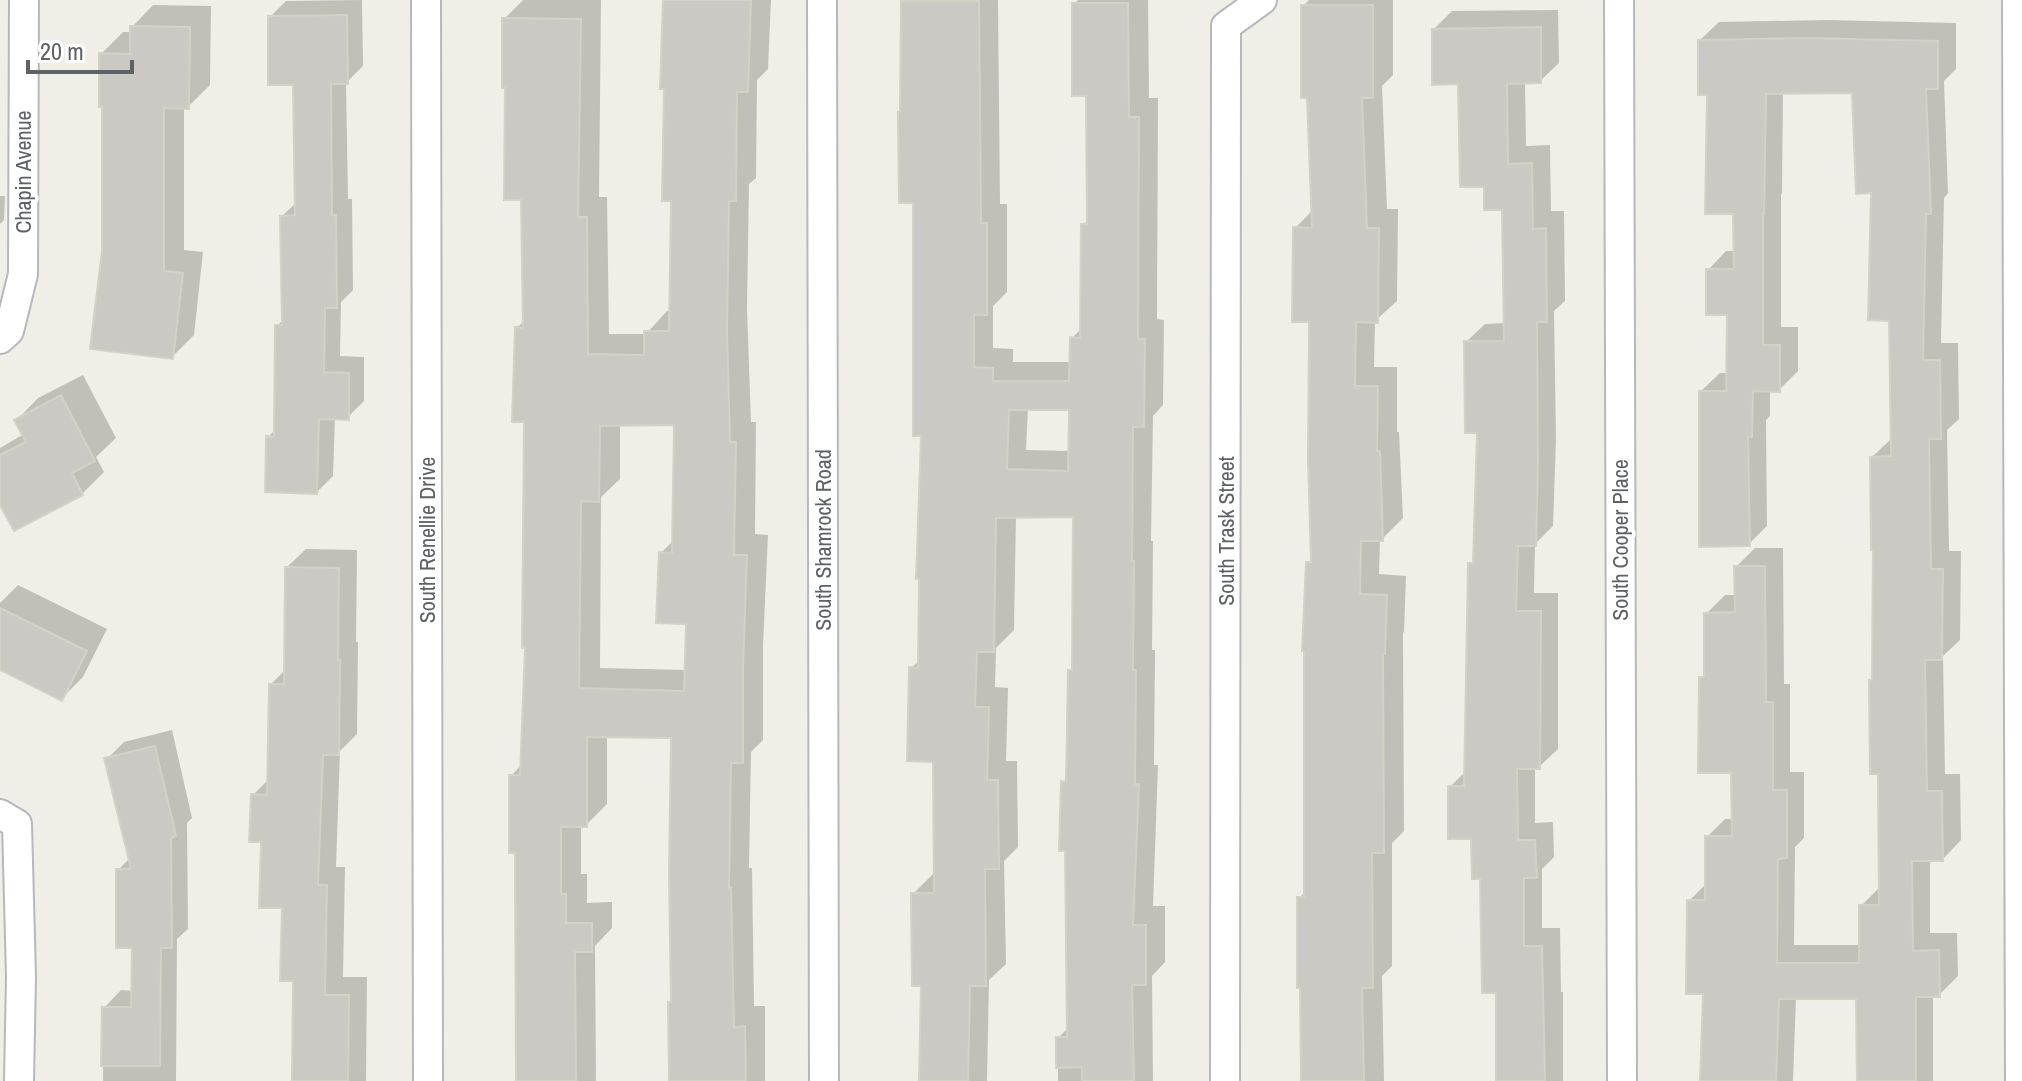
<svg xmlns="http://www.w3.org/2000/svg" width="2022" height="1081" viewBox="0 0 2022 1081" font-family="'Archivo Narrow',sans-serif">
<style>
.shadow{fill:#0003;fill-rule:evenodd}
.building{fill:#cbc9c4;stroke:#d4d1c5;stroke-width:2;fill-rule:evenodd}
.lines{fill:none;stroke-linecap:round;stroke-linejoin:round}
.minor-casing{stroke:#b7b8bd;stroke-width:32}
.minor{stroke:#fff;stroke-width:28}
.labels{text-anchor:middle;stroke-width:7;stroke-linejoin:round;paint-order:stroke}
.street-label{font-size:22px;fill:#5e6166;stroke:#fff}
</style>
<rect width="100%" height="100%" fill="#f0efe7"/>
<path class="shadow" d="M362,0L363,66L346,83L348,199H352L353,290L341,302L340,356L364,357V401L348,417H335L333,476L317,492L268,437L276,429L277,326L283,320L282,216L297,202L295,83L270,17L286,1Z
M523,0H601L599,197H607L609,334H646L667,311H671L673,199L665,0H771L768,69L757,80L756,178L749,184L747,308L751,422H756L755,534L768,535L763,646V740L751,752L749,868H752L754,1006H765V1081H671L673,1000V736H607V804L586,825H581V874H587V903L612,902V928L595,946L596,1081H518L517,851L511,776L522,764L527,646L526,420L517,328L525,320L523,198L504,19ZM676,423L674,540L661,553L688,623L687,670L600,668L601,497L620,479V424Z
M904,0H998L1000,204H1007V292L993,306V348L1013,349V362H1072V338L1082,328L1083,225L1089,219L1088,94L1074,4L1078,0H1148L1149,98H1158L1157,319L1164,320L1163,405L1153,416L1151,541H1153L1152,650H1155L1154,765H1158L1153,906H1165V962L1152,976L1153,1081H1058V1038L1069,1027L1067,849L1063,782L1068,777L1070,670L1074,666L1075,515H1016L1014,630L996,648L995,687L1008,688L1006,761H1017L1018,847L1004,861L1006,964L989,980L987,1081H921L923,984L913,894L933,874H936L935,760L911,668L920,660L923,434L915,201L903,2ZM1028,408H1071V451L1026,450Z
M1309,0H1393V75L1382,86L1387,209H1398L1397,301L1375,321L1374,367H1397V432H1399L1403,518L1382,539H1380L1379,574L1406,576L1404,632L1403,633L1404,831L1392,843V966L1382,976L1384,1081H1303L1299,898L1306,891L1308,563L1313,557L1311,320L1295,228L1313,210L1303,6Z
M153,5L211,6L210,85L188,107L184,106V250L203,252L194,335L172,357L104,251V105L101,54L123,32H132V27Z
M1558,10L1559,63L1540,81H1525L1526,146L1550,145L1551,211H1564L1565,301L1554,311L1556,440L1553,526L1535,544L1534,593H1558V749L1539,767H1535V823L1553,822L1554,857L1542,869V928H1560L1561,992H1563V1081H1498V991L1482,877L1473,837L1450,787L1467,770L1470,564L1475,559L1480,431L1466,342L1485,324L1506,323L1504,208L1486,185L1460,82L1434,29L1452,11Z
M1826,20L1956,23V69L1944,81L1948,193L1944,198L1941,343H1958L1959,419L1947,430L1949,551H1961L1960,640L1943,656L1945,774H1960L1961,840L1943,859H1930V933H1957L1958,976L1939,995H1933V1081H1859L1858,997H1796L1793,1081H1702L1705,992L1689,901L1707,883V837L1725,819H1734L1733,771L1701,678L1706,673V614L1725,595H1737L1736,567L1755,548H1783L1784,684H1790V772H1804V838L1795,847L1794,945H1861V906L1879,888L1880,772L1874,679L1875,548L1872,457L1891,439H1893L1891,319L1873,191L1854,91L1783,92L1782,193L1781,195V327H1798V371L1779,390H1770V416L1766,420L1767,526L1749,544L1701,391L1720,373H1728L1729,313L1708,270L1726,251H1736L1735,212L1709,93L1700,40L1719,22Z
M0,196H5L4,220L0,224Z
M83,375L116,438L96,457L104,472L82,494L0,501V448L24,434L17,420L38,398Z
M306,549L357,550L356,642H358L357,734L340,751L336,867H345L343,977H367L366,1081H294L295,979L284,906L263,840L253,795L270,778L271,684L286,669L287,567Z
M18,585L107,629L83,677L62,698L0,668V603Z
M172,730L192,818L187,823L188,929L177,939L176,1081H103L104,1008L121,990L133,991L134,946L118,870L130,858L107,759L124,742Z"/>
<path class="building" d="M663,0H751L748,92H737L736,201H729L727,330L730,442H736L734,555H747L743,668V763H731L729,888H731L734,1027L745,1026L746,1081H669L668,1002H671L669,874L671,738L587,737V827H561V894H566V923H592V952H575L576,1081H516L515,853H509V775H520L525,648H522L524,422H512L515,327L523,328L521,200H504L505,88H502V18L581,19L578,217H587L588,354L644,355V331H669L671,201H662L664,89H660ZM674,425L672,553L659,552L656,623L686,624L684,691L579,688L581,501L599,502L600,426Z
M901,1H979L981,223H987V315H974V367L993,368V381H1069L1070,337L1080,338L1081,224H1087L1086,96H1072V3H1128L1129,117H1139L1138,339H1145L1144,427H1133L1132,561H1134L1133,670H1136L1135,784H1139L1133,925H1146V985H1132L1134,1081H1082V1067L1056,1068V1037H1067L1065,851H1059L1061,781L1066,782L1068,670H1072L1073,517L996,518L994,652H977L975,707H989L987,780H998L999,869H985L986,986H970L968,1081H919L921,986H912L911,893H934L933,762L907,761L909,667L918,668L919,579H916L921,436H913V203H899L898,112H900ZM1009,410H1069L1068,471L1007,469Z
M1301,5H1373V98H1362L1367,228H1379L1378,323L1356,322L1355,386H1378L1377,451H1380L1383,541H1361L1360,594L1387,595L1385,654H1383L1384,853H1372L1373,988H1362L1364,1081H1301L1300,988H1297V897H1304V651H1302L1306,562H1311L1308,460L1309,322H1292L1293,227L1312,228L1307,98H1301Z
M347,15L348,84H331L332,215H336L337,308H325L324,372L349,373V420L319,419L317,494L265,492L266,436L274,437L275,325H282L280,216L295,215L293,85H268V16Z
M130,26L190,27L189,109L164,108V271L183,273L173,359L90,349L102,251V107H99V53L130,54Z
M1541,27V83L1507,84L1508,164L1532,163L1533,229L1546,228L1547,322H1537L1538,460L1536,546H1518L1516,611H1541L1540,769H1517L1518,840H1535L1537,878H1524V946H1542L1545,1081H1496V993H1482L1480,879H1472L1471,839H1448V786H1464L1468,563H1473L1477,433H1465L1464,341H1504L1502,210H1484V187H1460L1458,84L1432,85V29Z
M1807,38L1938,41V89H1926L1931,214H1926L1923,360H1940L1941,439H1929L1931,569H1943L1942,660H1925L1927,791H1942L1943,861H1912L1913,951L1939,950L1940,997H1916V1081H1857L1856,999H1779L1776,1081H1700L1703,994H1686L1687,900H1705V836H1732L1731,773H1698L1699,677H1704V613L1735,612L1734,566H1765L1766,702H1773V790H1787V858L1778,859L1777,963H1859V905H1879L1878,774H1870L1869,680H1872L1873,550H1871L1870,457L1891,456L1889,321L1868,320L1871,193L1856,194L1852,93L1766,94L1764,214H1763V345H1780V392L1753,391L1752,437H1748L1750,546L1699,547V391H1726L1727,315H1706V269H1734L1733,214H1705L1707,95H1698V40Z
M61,395L95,461L72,473L83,495L14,531L0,505V455L26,442L14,420Z
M285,567L339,568L338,660H340L339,755H323L318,885H327L325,995H349L348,1081H292L293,981H280L282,908H259L261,842H249L251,794L267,795L269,684H284Z
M0,608L87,651L62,701L0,670Z
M155,746L176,836L171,838L172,948H161L160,1066H101L102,1007H131L132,948H116V869H131L104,758Z"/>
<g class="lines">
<g class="minor-casing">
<path id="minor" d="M426,0L428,1081
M822,0L824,1081
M1619,0L1622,1081
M2017,0L2020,1081
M0,339L9,331L23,274L24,0
M0,814L17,824L21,977L19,1081
M1225,1081L1226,26L1262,0"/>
</g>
<use href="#minor" class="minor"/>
</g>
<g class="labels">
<g class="street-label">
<text transform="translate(23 172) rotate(-90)" y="8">Chapin Avenue</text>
<text transform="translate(1226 531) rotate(-90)" y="8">South Trask Street</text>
<text transform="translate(427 540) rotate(-90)" y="8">South Renellie Drive</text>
<text transform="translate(823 540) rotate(-90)" y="8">South Shamrock Road</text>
<text transform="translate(1620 540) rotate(-90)" y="8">South Cooper Place</text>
</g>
</g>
<path d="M28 60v12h104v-12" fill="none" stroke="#5e6166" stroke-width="4"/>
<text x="40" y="60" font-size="24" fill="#5e6166" stroke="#ffffff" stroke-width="6" paint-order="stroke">20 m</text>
</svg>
